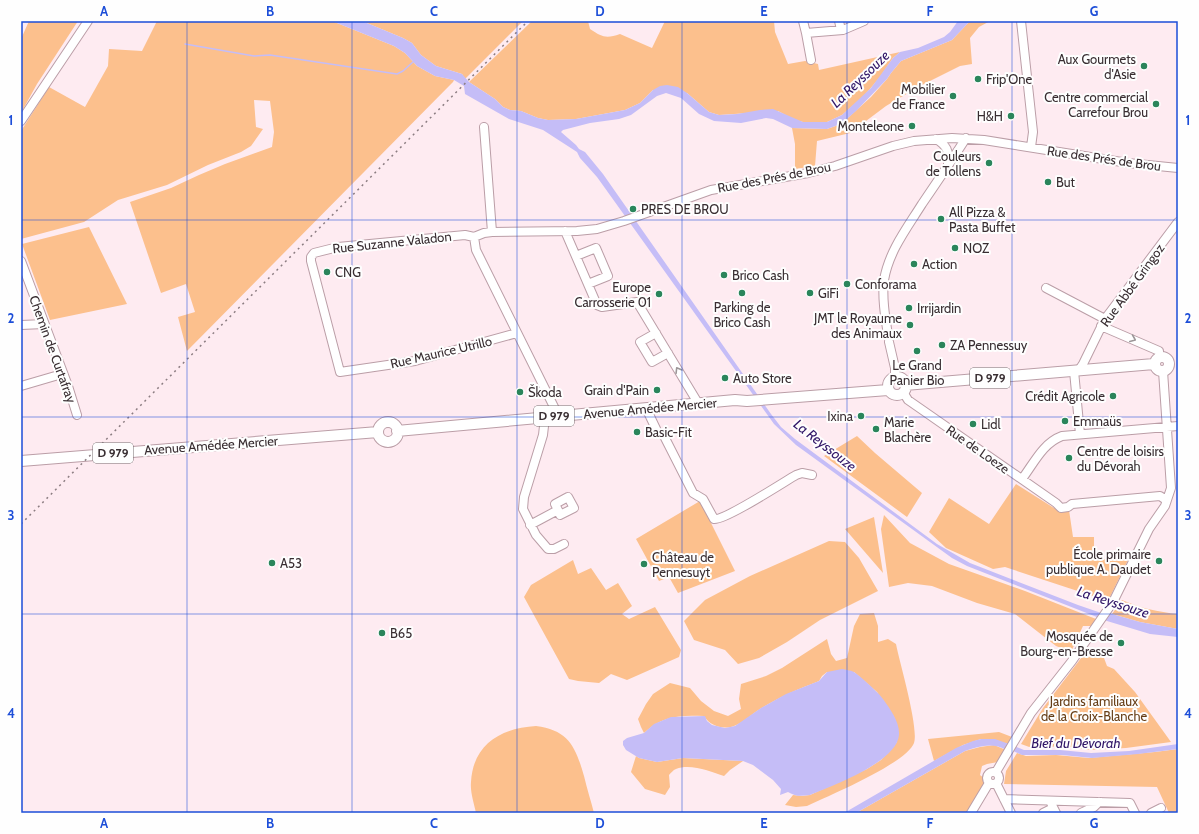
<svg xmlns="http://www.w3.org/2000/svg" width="1199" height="834" viewBox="0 0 1199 834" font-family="Cabin,sans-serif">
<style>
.green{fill:#fcc08d}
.water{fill:#c5bdf7}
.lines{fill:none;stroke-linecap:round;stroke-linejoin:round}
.stream{stroke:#c5bdf7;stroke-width:1.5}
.minor-casing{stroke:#bb9ea7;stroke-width:10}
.major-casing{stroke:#bb9ea7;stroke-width:12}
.minor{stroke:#fff;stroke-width:8}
.major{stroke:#fff;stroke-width:10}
.rail{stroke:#8c7d82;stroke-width:1.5;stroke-dasharray:2 4;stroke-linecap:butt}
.oneway{stroke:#9c9698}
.grid{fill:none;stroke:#1d4ed8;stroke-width:1;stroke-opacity:0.55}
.poi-dot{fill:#2a855b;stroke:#fefefe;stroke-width:1.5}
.labels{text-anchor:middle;stroke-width:4;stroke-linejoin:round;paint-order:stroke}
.shield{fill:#fefefe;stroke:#746c6f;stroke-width:1}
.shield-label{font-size:12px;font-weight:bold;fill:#392e32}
.poi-label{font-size:13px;fill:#392e32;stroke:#fefefe;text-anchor:start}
.street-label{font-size:13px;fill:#392e32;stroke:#fefefe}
.park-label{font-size:13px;fill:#673e16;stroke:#fefefe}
.water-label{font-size:14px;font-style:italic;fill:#311768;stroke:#fefefe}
.neatline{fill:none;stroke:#1d4ed8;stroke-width:1.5}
.grid-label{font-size:13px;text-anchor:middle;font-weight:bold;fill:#1d4ed8}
</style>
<rect width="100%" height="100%" fill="#feebf1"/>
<path class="green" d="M29,21H78L37,84L21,113V39Z
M157,21H332L394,46L405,53L417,66L435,76L454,80L453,82L187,351L178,317L195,312L186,284L161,293L130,202L171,188L199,175L225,164L272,147L274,132L270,101L254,100L256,127L263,129L251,146L241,152L208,165L167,185L118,200L84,222L21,239V131L49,87L85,107L108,66L109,49L142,51Z
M362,21H523L465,79L462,74L436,66L421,55L412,43L403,38Z
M532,21H588L590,29C602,37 606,39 620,34L652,48L665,21H774L775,32L788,64L805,61L818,64L819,70L900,52L893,58L880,77L864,96L842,115L827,122H803L795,120L778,111L719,115L709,112L687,93L653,90L640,103L625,110L576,119L548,120L538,118L521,111L510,110L503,107L495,99L469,82Z
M970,21H990L979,27L970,38L972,64L960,66L920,86L886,106L850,133L817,141L815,166L795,169V144L792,128L827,129L841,124L871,97L887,79L891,73L901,61L952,40Z
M89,227L127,304L50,320L22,244Z
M857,436L875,453L922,493L907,517L824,456Z
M1016,484L1054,508L1069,510L1073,537H1094V560L1125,558L1128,560L1108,601L1005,567L993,569L946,548L929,532L949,498L989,524Z
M700,501L735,571L678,593L669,577L659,581L636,539Z
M884,515L910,543L949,564L1025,591L1096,619L1092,626H1083L1071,652L1056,646L1015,614L977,603L932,586L908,583L889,587L881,529Z
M874,517L883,573L845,529Z
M829,541L845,542L859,558L878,591L820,620L787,642L759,658L738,664L725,650L694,640L684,621L705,600L750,576Z
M573,560L578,574L591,568L606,590L618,583L632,606L622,614L629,619L655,607L681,650L679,657L627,680L611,674L599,683L578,681L569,679L524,597L531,585Z
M1122,600C1140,608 1158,612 1178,614V629L1140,622L1112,614Z
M874,613L878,626V642L888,639L896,644C900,664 919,728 914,743C907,763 828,796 807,806L796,807L785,805L793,795L802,796L810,795L867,769L881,760L897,742L895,719L877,692L854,672H827L822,676L819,681C799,689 779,697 760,709C752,714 743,723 734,726C723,730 710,726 704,716C682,715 662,715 644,733L641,727L638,719L646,704L653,694L670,683L690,688L701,701L714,711L728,716L741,709L739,699L741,684L766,676L782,668L827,639L831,654L836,661L847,658L854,626L860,614Z
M1088,649L1104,658L1107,666L1114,669L1135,692L1171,742L1126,748L1089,750L1064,746L1032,748L1021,744L1043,708Z
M536,726C569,730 576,748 584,776C587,789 591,801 594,813H476C474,803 470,792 471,782C473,744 501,728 536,726Z
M999,732L1012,737L1009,744L981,739L963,745L934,761L928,739Z
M994,745L1006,750L998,762L987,764L982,766L980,775L985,779V784L968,813H856L965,751L980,747Z
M1178,749V813H1169L1157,787L1004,784L1006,771L1017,753L1026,756L1056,755L1089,758L1155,752Z
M636,756L639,758L657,762L683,758L743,761L730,770L724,776C711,772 691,763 676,769C673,770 671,773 669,775L670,787L665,795L645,789L631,772Z"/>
<path class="water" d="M332,21H362L403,38L412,43L421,55L436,66L462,74L469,82L495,99L503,107L510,110L521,111L538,118L548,120L576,119L625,110L640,103L653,90L660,86L667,85L678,87L687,93L709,112L719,115L737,114L760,110L773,109L803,122H827L842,115L871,88L893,58L900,52L918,48L944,37L950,32L958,21H970L952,40L901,61L891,73L887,79L856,111L841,124L827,129L792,128L773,119L766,118L741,123L714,121L699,114L681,98L666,93L657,96L631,115L619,119L590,123L563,130L561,132L576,145L579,149L585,152L603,174L771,414L781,427L795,439L937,544L970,563L1078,605L1107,615L1112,614L1140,622L1178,629V637L1150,634L1107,621L967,566L952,558L796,445L774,424L597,177L580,158L577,152L543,130L509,119L465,94L464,86L454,80L435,76L417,66L405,53L394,46Z
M842,669C846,670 850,670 854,672C860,676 879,693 883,699C890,709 900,722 899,735C897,762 832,786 810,795C802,796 796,797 788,792L780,795L781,789L773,780L753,765L743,761L683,758L657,762L639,758L626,750L623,745V741L627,738L644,733L654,724L671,717L705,716L707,721L712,725L725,728L735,726L761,708L786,694L819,681L827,672Z
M981,739H995L1009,744L1006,750C994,742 978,746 965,751L856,813H844L956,748L973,741Z
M1178,744V749L1138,754L1092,758L1062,755H1022L1011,750L1014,746L1024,750H1060L1091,753L1129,751Z"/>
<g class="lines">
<path class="stream" d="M185,44L254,56L270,55L397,74L403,71L413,62"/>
<g class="minor-casing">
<path id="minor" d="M803,21L806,33L843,30L864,21
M839,21L841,30
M1021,21L1033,132L1031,147
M806,33L811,60
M21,121L88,21
M484,127L492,232
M936,139C946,145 950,151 948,164
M565,231L597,305L602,307L637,302L698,403
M474,237L465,235L338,247L314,253L311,257V261L340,372L415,361L517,333
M576,256L596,248L608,276L588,284
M21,261L68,386L77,415
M1046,288L1105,319
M21,325L44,324
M1101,326L1159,351V357
M656,333L640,342L652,362L668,353
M888,335C885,316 882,298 884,280C889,251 907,228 922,204C937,182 952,160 966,138
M889,342L895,368V378
M1079,370L1083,364L1105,319L1178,222
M1074,371L1080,434
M21,386L62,374
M903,392L908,400L1056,503L1061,508L1068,507L1072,504L1160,496L1166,500
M646,408L657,431L664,436L693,493L703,499L714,519C724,521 784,482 796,475L802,473L812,475
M558,415L476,250L474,237L484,233L492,232L577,231L597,229L624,221L711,190L808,173L835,166L893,146L914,141L952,138L984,140L1128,163L1178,168
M545,417L543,435L524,497L523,509L536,535L548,549H554L564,544
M1022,479C1034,463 1043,443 1062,436L1178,426
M530,525L558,510L560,515L574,508L568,497L555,504L558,510
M987 778a6 6 0 1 1 12 0a6 6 0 1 1-12 0Z
M996,772L1031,713L1072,661L1113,602L1149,529L1165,506L1171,488L1163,371
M996,783L1011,813
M1004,799L1130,803L1135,813
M1050,801L1056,813
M971,813L989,783
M1043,813L1053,808
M1081,813L1094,807L1099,802
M1151,813L1161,808"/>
</g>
<g class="major-casing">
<path id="major" d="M1155 364a7 7 0 1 1 14 0a7 7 0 1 1-14 0Z
M888 386a9 9 0 1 1 18 0a9 9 0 1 1-18 0Z
M905,385L1154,364
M378 432a10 10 0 1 1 20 0a10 10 0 1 1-20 0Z
M397,431L735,400L747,401L888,390
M21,461L378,432"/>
</g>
<use href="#minor" class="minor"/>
<use href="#major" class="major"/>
<path class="rail" d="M21,524L528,21"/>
</g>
<defs><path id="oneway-chevron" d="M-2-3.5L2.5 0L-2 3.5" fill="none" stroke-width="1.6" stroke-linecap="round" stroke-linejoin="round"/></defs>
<g class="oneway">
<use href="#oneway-chevron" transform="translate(1133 339) rotate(23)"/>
<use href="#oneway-chevron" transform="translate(678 370) rotate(-121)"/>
</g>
<path class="grid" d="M187,21V813M352,21V813M517,21V813M682,21V813M847,21V813M1012,21V813M21,220H1178M21,417H1178M21,614H1178"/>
<g class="poi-dot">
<circle cx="1144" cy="66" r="4"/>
<circle cx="978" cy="79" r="4"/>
<circle cx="953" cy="96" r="4"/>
<circle cx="1156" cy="104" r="4"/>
<circle cx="1011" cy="116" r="4"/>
<circle cx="912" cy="126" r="4"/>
<circle cx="989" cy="163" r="4"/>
<circle cx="1048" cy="182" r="4"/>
<circle cx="633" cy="209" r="4"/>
<circle cx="941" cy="219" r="4"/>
<circle cx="955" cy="248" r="4"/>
<circle cx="914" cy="264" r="4"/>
<circle cx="327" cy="272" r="4"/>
<circle cx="724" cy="275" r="4"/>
<circle cx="847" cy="284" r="4"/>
<circle cx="742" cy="293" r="4"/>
<circle cx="810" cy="293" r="4"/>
<circle cx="659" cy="294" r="4"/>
<circle cx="909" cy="308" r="4"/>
<circle cx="910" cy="325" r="4"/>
<circle cx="942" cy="345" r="4"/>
<circle cx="917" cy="351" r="4"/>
<circle cx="725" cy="378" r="4"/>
<circle cx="657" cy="390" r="4"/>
<circle cx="520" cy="392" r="4"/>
<circle cx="1113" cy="396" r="4"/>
<circle cx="861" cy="416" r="4"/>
<circle cx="1065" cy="421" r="4"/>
<circle cx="973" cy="424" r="4"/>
<circle cx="876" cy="429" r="4"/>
<circle cx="637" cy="432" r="4"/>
<circle cx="1069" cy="458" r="4"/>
<circle cx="1159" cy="561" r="4"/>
<circle cx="272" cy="563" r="4"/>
<circle cx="644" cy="564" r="4"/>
<circle cx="382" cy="633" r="4"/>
<circle cx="1121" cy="643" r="4"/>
</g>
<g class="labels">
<g class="shield">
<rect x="970" y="368" width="40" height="20" rx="3"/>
<rect x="534" y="406" width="40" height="20" rx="3"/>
<rect x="93" y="443" width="40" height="20" rx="3"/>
</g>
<g class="shield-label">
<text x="990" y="382">D 979</text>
<text x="554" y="420">D 979</text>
<text x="113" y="457">D 979</text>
</g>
<g class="poi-label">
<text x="1136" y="64" text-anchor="end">Aux Gourmets<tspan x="1136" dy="15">d'Asie</tspan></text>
<text x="986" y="84">Frip'One</text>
<text x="945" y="94" text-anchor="end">Mobilier<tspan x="945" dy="15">de France</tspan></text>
<text x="1148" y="102" text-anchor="end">Centre commercial<tspan x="1148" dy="15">Carrefour Brou</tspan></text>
<text x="1003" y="121" text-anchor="end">H&amp;H</text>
<text x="904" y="131" text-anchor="end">Monteleone</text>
<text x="981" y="161" text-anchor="end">Couleurs<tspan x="981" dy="15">de Tollens</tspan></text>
<text x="1056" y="187">But</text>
<text x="641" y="214">PRES DE BROU</text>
<text x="949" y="217">All Pizza &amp;<tspan x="949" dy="15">Pasta Buffet</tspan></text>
<text x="963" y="253">NOZ</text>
<text x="922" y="269">Action</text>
<text x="335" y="277">CNG</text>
<text x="732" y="280">Brico Cash</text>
<text x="855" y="289">Conforama</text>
<text x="651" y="292" text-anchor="end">Europe<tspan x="651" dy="15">Carrosserie 01</tspan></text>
<text x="818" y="298">GiFi</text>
<text x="742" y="312" text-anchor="middle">Parking de<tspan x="742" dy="15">Brico Cash</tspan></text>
<text x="917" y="313">Irrijardin</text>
<text x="902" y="323" text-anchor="end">JMT le Royaume<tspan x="902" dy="15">des Animaux</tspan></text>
<text x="950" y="350">ZA Pennessuy</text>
<text x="917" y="370" text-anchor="middle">Le Grand<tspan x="917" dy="15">Panier Bio</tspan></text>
<text x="733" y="383">Auto Store</text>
<text x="649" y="395" text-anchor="end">Grain d'Pain</text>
<text x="528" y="397">Škoda</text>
<text x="1105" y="401" text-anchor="end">Crédit Agricole</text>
<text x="853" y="421" text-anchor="end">Ixina</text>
<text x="1073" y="426">Emmaüs</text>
<text x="884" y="427">Marie<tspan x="884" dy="15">Blachère</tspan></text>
<text x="981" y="429">Lidl</text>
<text x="645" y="437">Basic-Fit</text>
<text x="1077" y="456">Centre de loisirs<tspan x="1077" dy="15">du Dévorah</tspan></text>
<text x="1151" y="559" text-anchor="end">École primaire<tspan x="1151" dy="15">publique A. Daudet</tspan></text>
<text x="652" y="562">Château de<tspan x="652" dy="15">Pennesuyt</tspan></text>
<text x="280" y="568">A53</text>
<text x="390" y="638">B65</text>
<text x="1113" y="641" text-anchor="end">Mosquée de<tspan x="1113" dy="15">Bourg-en-Bresse</tspan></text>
</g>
<g class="street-label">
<text transform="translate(1104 158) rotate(8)" y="5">Rue des Prés de Brou</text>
<text transform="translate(774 177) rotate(-11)" y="5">Rue des Prés de Brou</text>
<text transform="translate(392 242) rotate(-6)" y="5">Rue Suzanne Valadon</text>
<text transform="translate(1132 285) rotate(-54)" y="5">Rue Abbé Gringoz</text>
<text transform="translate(53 349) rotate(70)" y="5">Chemin de Curtafray</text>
<text transform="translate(441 352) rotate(-13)" y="5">Rue Maurice Utrillo</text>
<text transform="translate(650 408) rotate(-5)" y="5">Avenue Amédée Mercier</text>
<text transform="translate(211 445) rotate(-4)" y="5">Avenue Amédée Mercier</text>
<text transform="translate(978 449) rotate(35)" y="5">Rue de Loeze</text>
</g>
<g class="park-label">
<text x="1094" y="706">Jardins familiaux<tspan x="1094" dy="15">de la Croix-Blanche</tspan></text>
</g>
<g class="water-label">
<text transform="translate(860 79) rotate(-44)" y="5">La Reyssouze</text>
<text transform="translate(825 445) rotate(38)" y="5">La Reyssouze</text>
<text transform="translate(1113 602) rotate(18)" y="5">La Reyssouze</text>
<text x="1076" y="748">Bief du Dévorah</text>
</g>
</g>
<rect width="1199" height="834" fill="none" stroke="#fefefe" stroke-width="44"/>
<rect x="22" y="22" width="1155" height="790" class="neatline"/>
<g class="grid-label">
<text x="104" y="16">A</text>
<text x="270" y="16">B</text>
<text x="434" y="16">C</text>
<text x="600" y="16">D</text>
<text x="764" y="16">E</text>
<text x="930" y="16">F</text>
<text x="1094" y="16">G</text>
<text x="11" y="125">1</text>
<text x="1188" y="125">1</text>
<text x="11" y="323">2</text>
<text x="1188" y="323">2</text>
<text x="11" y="520">3</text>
<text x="1188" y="520">3</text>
<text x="11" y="718">4</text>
<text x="1188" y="718">4</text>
<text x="104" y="828">A</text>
<text x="270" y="828">B</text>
<text x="434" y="828">C</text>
<text x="600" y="828">D</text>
<text x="764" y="828">E</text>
<text x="930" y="828">F</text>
<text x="1094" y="828">G</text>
</g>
</svg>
